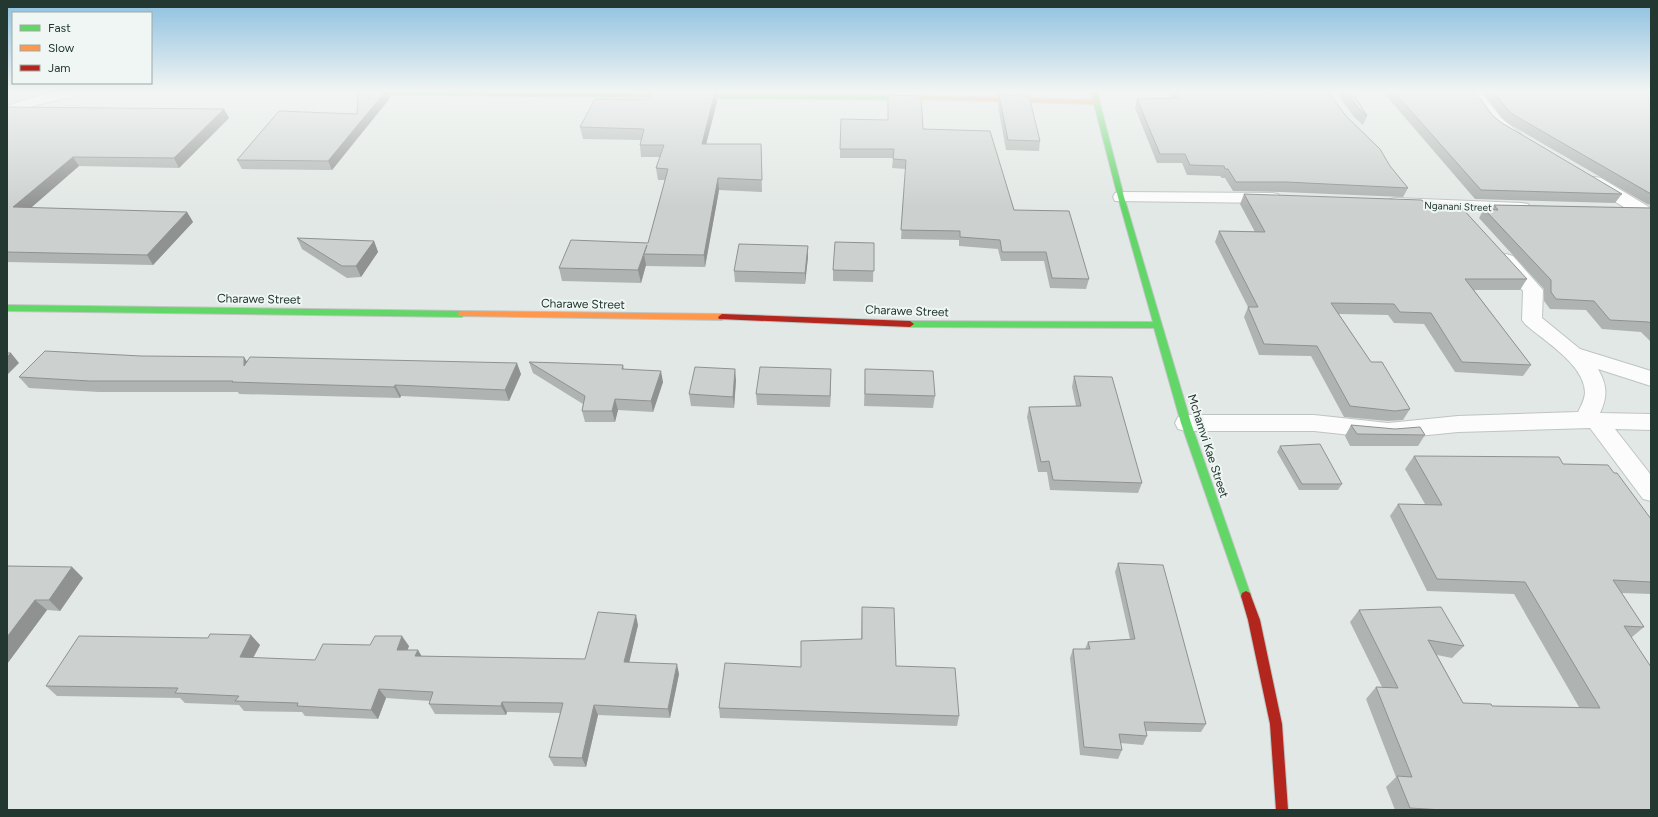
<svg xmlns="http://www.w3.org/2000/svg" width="1658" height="817" viewBox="0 0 1658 817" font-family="Figtree,sans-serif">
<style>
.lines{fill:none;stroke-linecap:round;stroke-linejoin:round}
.street-casing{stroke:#bfc4c2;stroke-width:2}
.fast-casing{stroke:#bec5c2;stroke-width:2}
.slow-casing{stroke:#bec5c2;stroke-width:2}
.jam-casing{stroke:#bec5c2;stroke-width:2}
.street{fill:#fbfcfb;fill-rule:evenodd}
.fast{fill:#63d668;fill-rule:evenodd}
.slow{fill:#ff974d;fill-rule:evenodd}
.jam{fill:#b3261e;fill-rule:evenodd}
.wall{fill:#afb4b2}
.shaded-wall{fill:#8f9291}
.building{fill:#ccd1cf;stroke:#8f9291}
.labels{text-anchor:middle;stroke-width:4;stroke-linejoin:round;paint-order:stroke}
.far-street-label{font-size:10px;fill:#223830;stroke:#f0f6f3}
.street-label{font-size:12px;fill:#223830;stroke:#f0f6f3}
</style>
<rect width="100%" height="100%" fill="#e2e8e5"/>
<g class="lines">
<g class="street-casing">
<path id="street" d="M55,92H83L81,95L36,105L7,115V106L27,99Z
M1466,92H1481L1501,118L1521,134L1518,137C1503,141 1491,125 1484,114C1479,106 1471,100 1466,92Z
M1595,177L1601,178L1649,207L1651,212L1649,215L1643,216L1637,215L1589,186L1587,182L1589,178Z
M1121,192L1272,193L1278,194L1280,198L1278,202L1272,203L1115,201L1113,197L1115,193Z
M1396,198L1522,203L1528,204L1531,208L1528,212L1522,213L1390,207L1387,203L1390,199Z
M1506,254L1513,256L1543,290L1542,318L1580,349L1651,371V386L1598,369C1607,385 1608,396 1600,413L1651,414V430L1615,429L1651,475V501L1643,499L1590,428L1458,432L1388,439L1314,431H1186L1178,429L1175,423L1178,417L1186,415H1314L1388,423L1458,416L1578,412C1581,406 1585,399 1585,392C1584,364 1544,341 1525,324L1522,320L1523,291L1497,260L1499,256Z"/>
</g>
<g class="fast-casing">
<path id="fast" d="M360,92L848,95L917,96L920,98L917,100L502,96L363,94Z
M1091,92H1097L1124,197L1191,423L1251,596L1250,599L1246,601L1242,599L1241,596L1181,423L1154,328L910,327L906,324L910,321L1153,322L1118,197Z
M7,305L462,311L466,314L462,317L7,311Z"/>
</g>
<g class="slow-casing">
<path id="slow" d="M917,96L1097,100L1100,102L1097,104L915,99L914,98Z
M462,311L722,314L726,317L722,320L459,316L458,314L459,312Z"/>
</g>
<g class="jam-casing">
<path id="jam" d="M722,314L910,321L914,324L910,327L719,319L718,317Z
M1246,591L1250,593L1251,596L1260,620L1282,724L1288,810H1276L1270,724L1248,620L1241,596L1242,593Z"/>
</g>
<use href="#street" class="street"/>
<use href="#fast" class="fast"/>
<use href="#slow" class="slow"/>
<use href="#jam" class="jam"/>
</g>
<path class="wall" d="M653,92H716L717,102L706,144H761L762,192L719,190L705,267L646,266V265L641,283L562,281L559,268L648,243L665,180H658L656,168L660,157H641L640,145L641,140L583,139L580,127L650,100Z
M995,92H1024V94H995Z
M1169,92H1328L1346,116L1390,166L1408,188L1403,197L1282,192L1233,191L1225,178H1222L1220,176L1187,175L1182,163H1157L1135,108L1137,99L1172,98Z
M1336,92H1352L1367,116L1363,125L1354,117Z
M1383,92H1475L1493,116L1502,123L1622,194L1615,203L1475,199Z
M1483,92H1651V205L1647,204L1509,124L1502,118Z
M888,95L923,129L1014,210L1089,279L1086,289L1050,288L1044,261H1001L998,249L959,246V240L901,239L906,169L892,168L893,158H840V149L888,120Z
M999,95L1040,141L1039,151L1006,150L998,106Z
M390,98L332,170L242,169L237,160L357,114Z
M7,107L224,109L229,118L179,168L79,166L31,208L187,212L193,222L153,265L7,262Z
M1244,194L1426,205L1527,279L1520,290H1474L1531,365L1523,376L1455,372L1424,324L1394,323L1388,315L1339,314L1371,362L1410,409L1403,420L1388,421L1344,417L1311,356L1259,355L1244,317L1248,307L1215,242L1219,231L1255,232L1240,204Z
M1494,205L1651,208V342L1641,332L1602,329L1586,310L1550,309L1544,301V289L1479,218L1484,209L1491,210Z
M297,238L374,241L378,252L361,277L347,278L302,249Z
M874,243L873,282L833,281V270Z
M808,246V257L805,284L735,282L734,271Z
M247,361L521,374L509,401L401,396L400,398L239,394L238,392H99L29,388L19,377Z
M529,362L623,365L624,369L663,382L653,412L618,410L615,422H585L582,411L583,404L533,373Z
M831,369L830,407L757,405L756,394Z
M865,369L935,396L933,408L864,406Z
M1074,376L1142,483L1138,493L1050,490L1047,472H1038L1027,417L1029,407L1076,406L1072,387Z
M736,380L734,408L691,406L689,394Z
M1351,425L1425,435L1418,446H1350L1345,436Z
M1280,446L1342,484L1338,490H1299L1277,452Z
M1414,456L1563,464L1614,473L1651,519V594L1622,593L1644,627L1632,637L1651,810H1395L1386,787L1396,777L1366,699L1376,687H1382L1350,622L1359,610L1464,646L1452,658L1437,655L1463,703L1492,706L1579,707L1514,594L1427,591L1390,516L1398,504H1425L1405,469Z
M1118,563L1206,724L1201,732L1146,731L1147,736L1143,745L1120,743L1122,750L1118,759L1080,755L1070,658L1073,649H1085L1088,642L1130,639L1115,572Z
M7,566L72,567L83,578L60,611L47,610L7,664Z
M862,607L896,666L959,716L957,726L720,718L719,708L801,667L861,639Z
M638,625L629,662L679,674L670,718L598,715L586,767L554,766L549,757L560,713L507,712L506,715L435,714L429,704L430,701L386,698L378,719L305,716L302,712L244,711L239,705L185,703L180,698L57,696L46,686L260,645L253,658L315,660L409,646L407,650H418L421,656L585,659Z"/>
<path class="shaded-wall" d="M385,92H388L390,98L332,170L328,161Z
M715,92H716L717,102L703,156L702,144Z
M224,109L229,118L179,168L174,158Z
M761,144L762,155V192V180Z
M73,157L79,166L20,217L13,207Z
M718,178L719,190L705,267L704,255Z
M187,212L193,222L153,265L147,255Z
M374,241L378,252L361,277L356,266Z
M647,245L644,254L646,265L641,283L638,270Z
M808,246V257L805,284V273Z
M11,353L19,363L7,375V357Z
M244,357L251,368L244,366Z
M517,363L521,374L509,401L505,390Z
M735,369L736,380L734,408L733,397Z
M831,369V381L830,407V396Z
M661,371L663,382L653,412L651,401Z
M395,385L401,396L400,398L394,387Z
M615,399L618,410L615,422L612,411Z
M72,567L83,578L60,611L49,600Z
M35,600L47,610L7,664V637Z
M636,615L638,625L627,672L624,662Z
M251,635L260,645L248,667L240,657Z
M402,636L409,646L404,660L397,650Z
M418,650L424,660L415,656Z
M677,664L679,674L670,718L668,709Z
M379,689L386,698L378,719L371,710Z
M502,702L507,712L506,715L501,706Z
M594,705L598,715L586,767L582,758Z"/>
<path class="building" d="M358,92H385L328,161L237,160L279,111L357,114Z
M653,92H715L702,144H761L762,180L718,178L704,255L644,254L647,245L638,270L559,268L571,240L648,243L668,169L656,168L664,145H640L644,129L580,127L595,99L650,100Z
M1176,92H1328L1346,116L1380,149L1390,166L1408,188L1286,182H1236L1228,169H1225L1224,166L1190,165L1185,154H1160L1137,99L1179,98Z
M1346,92H1352L1367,116L1358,108Z
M1394,92H1475L1493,116L1502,123L1622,194L1481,190Z
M1494,92H1651V194L1514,115L1507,109Z
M888,95L921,96L923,129L990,131L1014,210L1069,211L1089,279L1052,278L1046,252H1002L1000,240L960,237V231L901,230L906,160L893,159L894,149H840L841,119L888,120Z
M999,95L1029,96L1040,141L1008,140Z
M7,107L224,109L174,158L73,157L13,207L187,212L147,255L7,252Z
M1244,194L1422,200L1426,205L1461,207L1527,279H1465L1531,365L1462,362L1431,313L1400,312L1394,304L1331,303L1371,362H1382L1410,409L1395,411L1350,406L1317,346L1264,344L1248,307H1258L1219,231L1265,232Z
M1494,205L1651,208V324L1649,322L1610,320L1594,301L1556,299L1551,292V280L1484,209L1498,210Z
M297,238L374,241L356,266H342Z
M835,242L874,243V271L833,270Z
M739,244L808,246L805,273L734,271Z
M45,351L141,356L244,357V366L250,357L517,363L505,390L395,385L394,387L232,382L233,381H90L19,377Z
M7,353H11L7,357Z
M529,362L623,365L622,369L661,371L651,401L615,399L612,411H582L585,396Z
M695,367L735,369L733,397L689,394Z
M760,367L831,369L830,396L756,394Z
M865,369L933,371L935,396L865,394Z
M1074,376L1112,377L1142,483L1053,480L1049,461L1041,462L1029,407L1081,406Z
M1351,425L1395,429L1420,427L1425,435L1357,434Z
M1320,444L1342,484H1302L1280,446Z
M1414,456L1559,457L1563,464L1608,465L1614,473H1617L1651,519V582L1613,580L1644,627L1624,626L1651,667V810H1443L1410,808L1397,776L1412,777L1376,687L1398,688L1359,610L1441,607L1464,646L1428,640L1463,703L1491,704L1492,706L1600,708L1525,582L1437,579L1398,504L1442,505Z
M1118,563L1163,565L1206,724L1144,722L1147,736L1119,734L1122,750L1084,747L1073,649H1090L1088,642L1135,639Z
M7,566L72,567L49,600H35L7,637Z
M862,607L894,608L896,666L955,668L959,716L719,708L725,663L801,667V641L862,639Z
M598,612L636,615L624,662L677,664L668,709L594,705L582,758L549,757L563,703L502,702L501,706L429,704L433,692L379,689L371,710L297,706L298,703L235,701L239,696L175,693L178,688L46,686L79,636L208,638L210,634L251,635L240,657L315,660L323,644L370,645L375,636H402L397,650H418L415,656L585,659Z"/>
<linearGradient id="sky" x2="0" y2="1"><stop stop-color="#8dc0e0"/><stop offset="0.44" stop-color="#f2f5f3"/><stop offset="1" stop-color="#f2f5f3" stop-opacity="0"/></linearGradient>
<rect width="1658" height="207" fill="url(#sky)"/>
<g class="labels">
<g class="far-street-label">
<text transform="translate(1458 206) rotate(2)" y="4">Nganani Street</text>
</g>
<g class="street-label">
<text transform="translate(259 299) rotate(1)" y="4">Charawe Street</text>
<text transform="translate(583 304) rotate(1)" y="4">Charawe Street</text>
<text transform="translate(907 311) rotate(2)" y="4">Charawe Street</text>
<text transform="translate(1208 446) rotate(72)" y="4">Mchamvi Kae Street</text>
</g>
</g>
<rect width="1658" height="817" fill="none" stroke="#223830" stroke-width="16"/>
<rect x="12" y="12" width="140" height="72" fill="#f0f6f3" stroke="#9eaaa5"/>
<rect x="20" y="25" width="20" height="6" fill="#63d668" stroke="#9eaaa5"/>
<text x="48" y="32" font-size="12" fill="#223830">Fast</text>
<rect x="20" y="45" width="20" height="6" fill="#ff974d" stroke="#9eaaa5"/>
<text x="48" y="52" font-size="12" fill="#223830">Slow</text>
<rect x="20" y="65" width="20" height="6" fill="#b3261e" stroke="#9eaaa5"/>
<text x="48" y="72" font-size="12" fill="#223830">Jam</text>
</svg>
